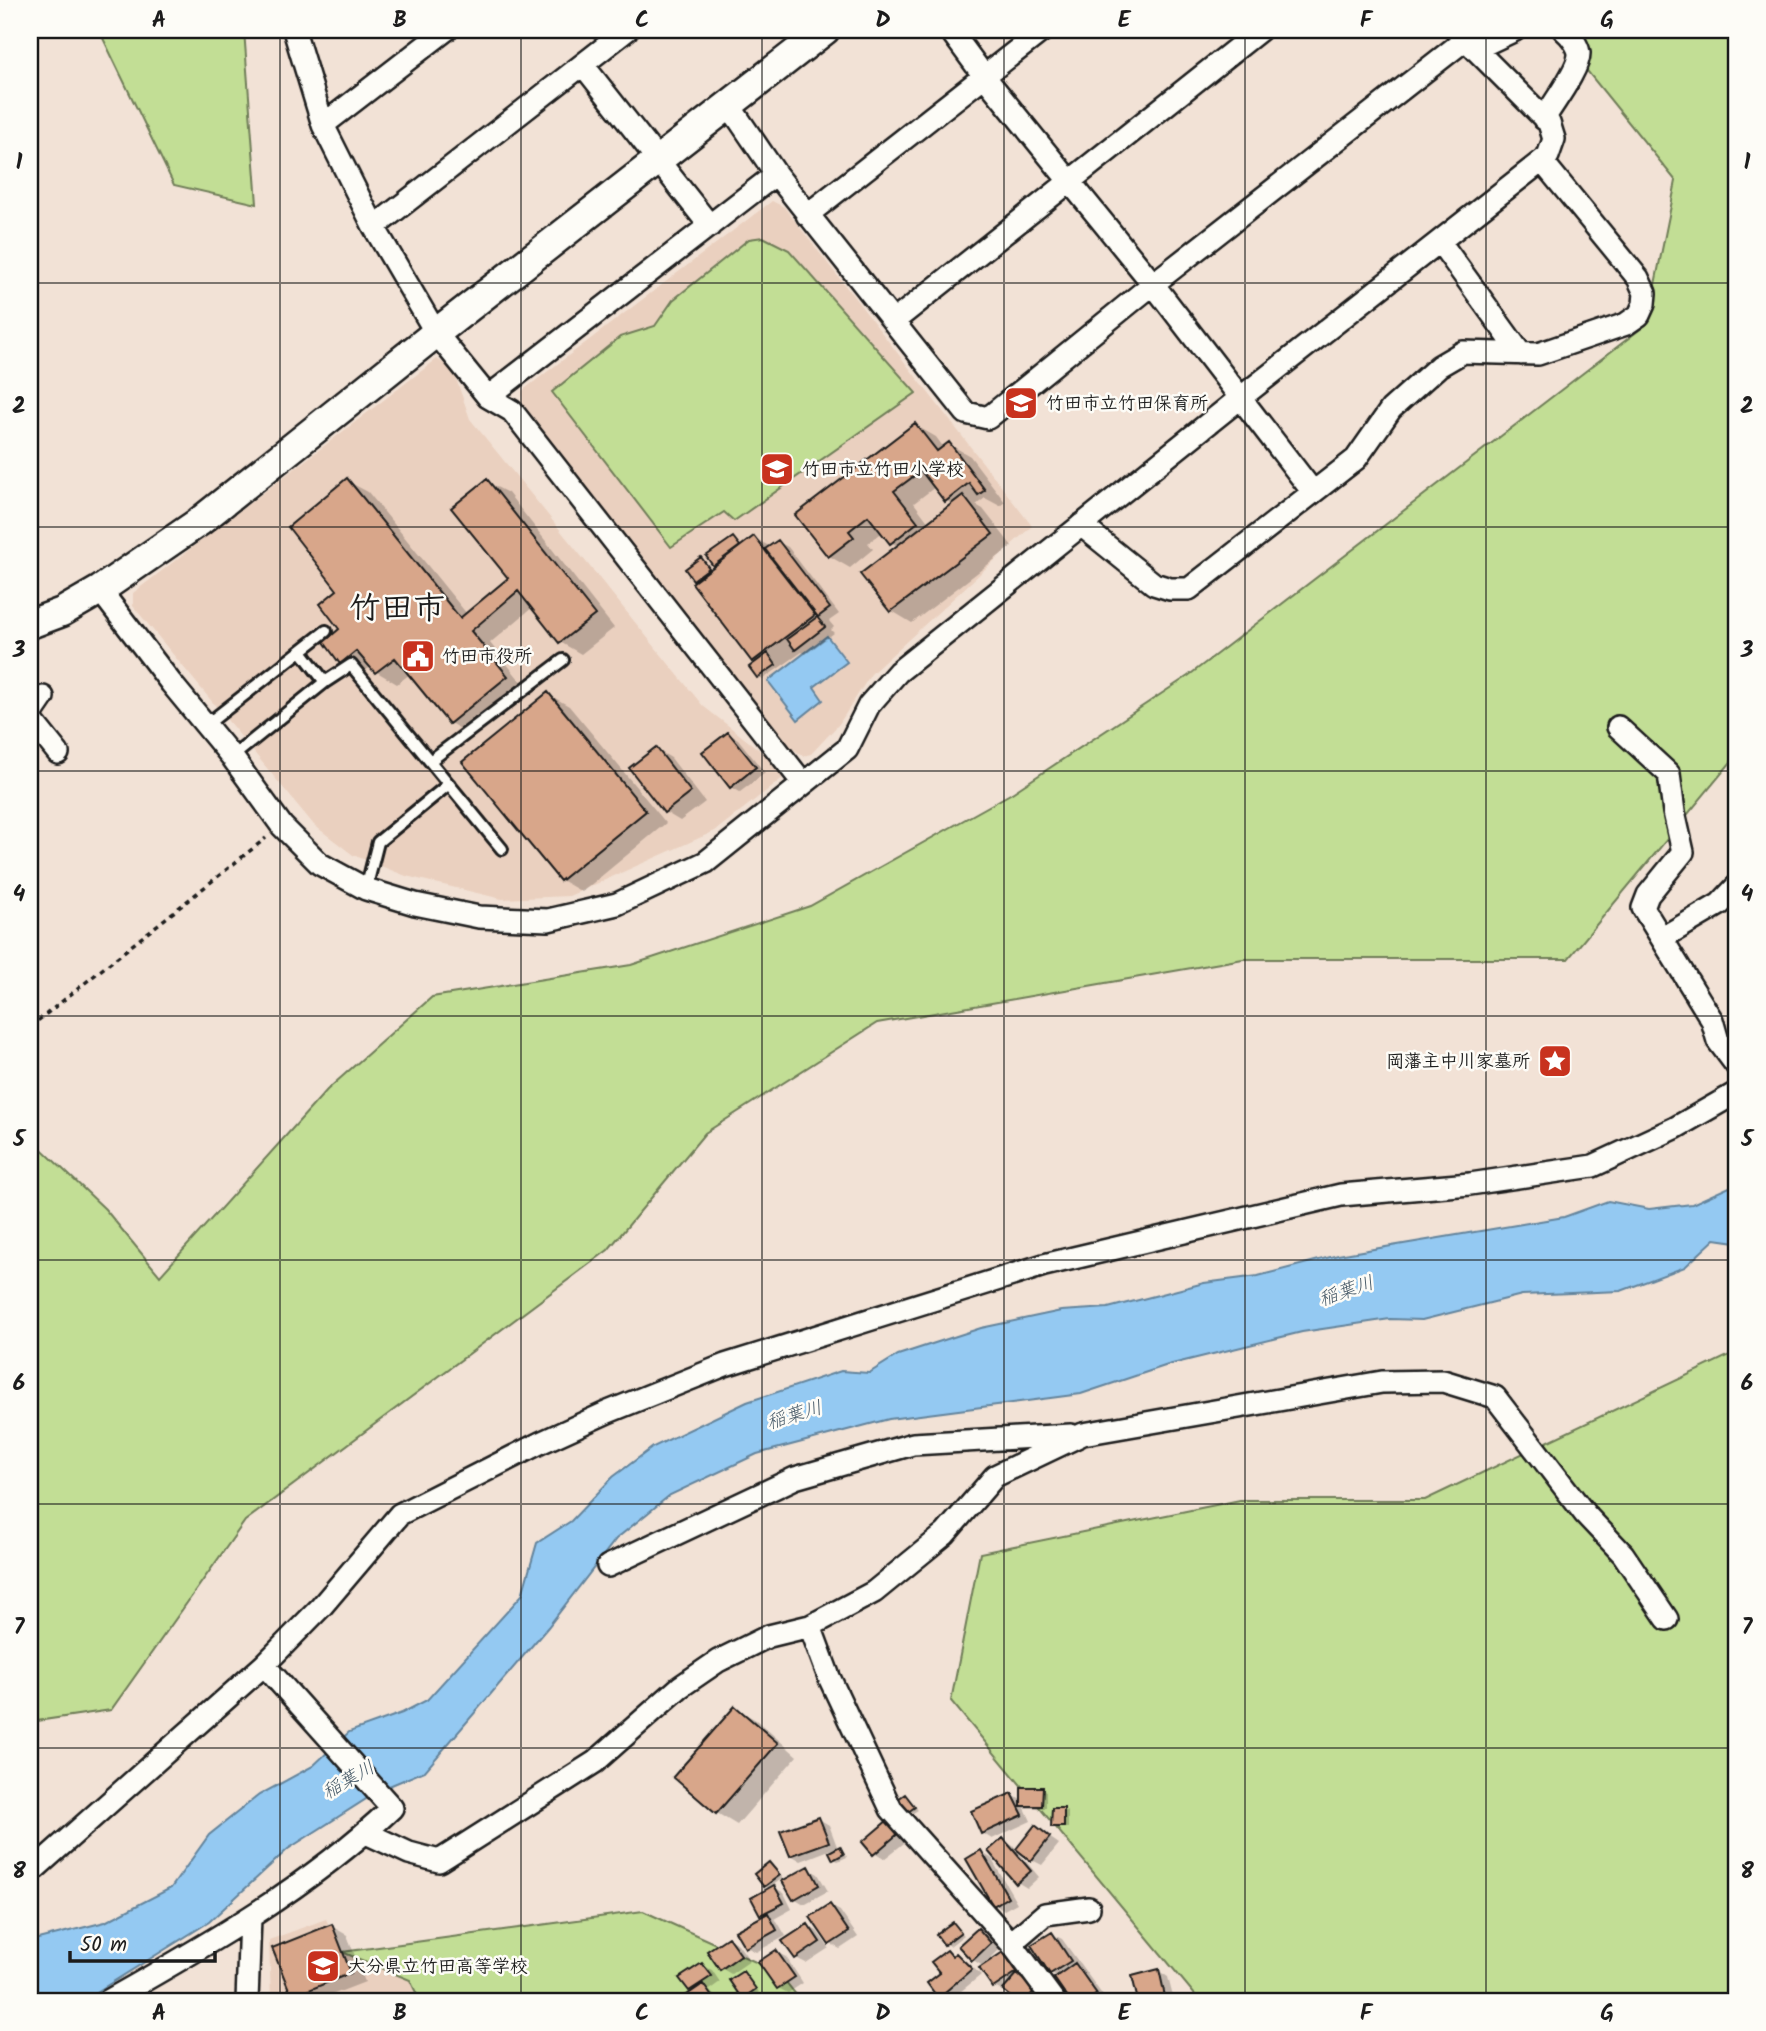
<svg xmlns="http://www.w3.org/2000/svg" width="1766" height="2031" viewBox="0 0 1766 2031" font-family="Kalam,'Klee One',sans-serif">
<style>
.built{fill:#ead0bf}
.green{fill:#c2de95;stroke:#6f7d58;stroke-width:2}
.water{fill:#94c9f2;stroke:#64849c;stroke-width:2}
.shadow{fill:#0003;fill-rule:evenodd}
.building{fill:#d8a68a;stroke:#1c1c1c;stroke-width:2}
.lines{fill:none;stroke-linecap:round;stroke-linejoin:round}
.lane-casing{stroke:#1c1c1c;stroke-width:16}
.street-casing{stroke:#1c1c1c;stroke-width:26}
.secondary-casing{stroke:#1c1c1c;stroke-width:33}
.path{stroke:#1c1c1c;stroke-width:3.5;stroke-dasharray:5 5;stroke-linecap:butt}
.lane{stroke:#fdfcf7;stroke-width:10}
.street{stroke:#fdfcf7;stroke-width:21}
.secondary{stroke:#fdfcf7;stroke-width:28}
.grid{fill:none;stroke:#1c1c1c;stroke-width:2;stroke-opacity:0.55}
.labels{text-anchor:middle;stroke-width:5;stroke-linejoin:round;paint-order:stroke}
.poi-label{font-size:18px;font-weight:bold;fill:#1c1c1c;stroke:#fdfcf7;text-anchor:start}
.water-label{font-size:19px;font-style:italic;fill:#465967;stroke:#fdfcf7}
.town-label{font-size:32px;font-weight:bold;fill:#1c1c1c;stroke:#fdfcf7}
.neatline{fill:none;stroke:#1c1c1c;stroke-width:2.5}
.grid-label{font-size:23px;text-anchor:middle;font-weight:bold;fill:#1c1c1c}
</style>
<rect width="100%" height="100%" fill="#f2e2d6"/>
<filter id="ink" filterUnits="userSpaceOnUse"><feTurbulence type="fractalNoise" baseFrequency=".0143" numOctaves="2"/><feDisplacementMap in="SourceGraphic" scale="14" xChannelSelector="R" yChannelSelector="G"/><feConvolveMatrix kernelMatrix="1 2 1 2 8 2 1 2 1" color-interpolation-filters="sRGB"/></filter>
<g filter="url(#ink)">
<path class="built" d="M772,201L784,207L1032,526L871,674L839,724L811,754L803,756L787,745L521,412L522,391Z
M437,359L453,370L470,419L703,706L789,773L715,831L569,896L502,899L406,876L353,855L314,825L133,606V593Z
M326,1919L342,1952L410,1980L420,2001H271L269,1940Z"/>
<path class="green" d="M99,30H244L257,204L174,185Z
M1554,30H1736V756L1568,959H1243L877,1023L705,1133L608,1250L245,1521L111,1710L30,1722V1138L105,1209L160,1276L327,1090L432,997L631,965L810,906L1012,793L1188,676L1647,324L1676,181Z
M763,237L789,250L916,393L734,521L724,512L671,547L552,392L620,337L655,326L673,300L749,239Z
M1736,1352V2001H1200L951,1701L980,1553L1240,1500H1425Z
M643,1911L778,1972L801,2001H420L410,1980L342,1952Z"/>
<path class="water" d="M827,636L847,662L814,687L823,700L798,720L768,681Z
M1736,1184V1242L1715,1239L1685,1267L1621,1291L1522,1295L1422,1320L1390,1319L1302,1332L1168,1365L1081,1394L889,1419L757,1454L670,1495L616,1539L548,1627L425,1771L382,1789L288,1849L209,1922L95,1993L63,2001H30V1941L105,1922L171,1888L209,1835L259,1795L313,1766L349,1732L402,1713L427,1700L522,1595L537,1543L571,1521L613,1477L653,1447L747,1402L841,1371L869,1373L898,1355L981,1328L1061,1311L1108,1308L1204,1283L1258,1276L1338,1255L1564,1217L1608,1201L1649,1209L1692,1204Z"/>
<path class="shadow" d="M915,425L936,437L944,448L949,444L970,456L1005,502L1000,506L985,498L976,505L983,509L1012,546L912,623L892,611L863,574L899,547L891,542L883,532L868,543L873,549L850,568L829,556ZM935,487L946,500L953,505L929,523L914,503Z
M347,481L368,492L467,614L510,579L487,482L508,493L614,628L581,654L560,642L533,607L490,643L527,689L471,735L450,723L410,674L397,684L377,672L372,666L361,674L341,662L340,590Z
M754,538L771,547L778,542L788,547L839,614L829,621L834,627L831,630L834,633L806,654L802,652L763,679L759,677L757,663L694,583L698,581L694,578L702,560L712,570L717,566L715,564L733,539L742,547Z
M548,694L569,706L666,823L582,892L561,880Z
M729,734L738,739L765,773L740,792L731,787Z
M656,749L671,758L705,802L680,821L665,812Z
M735,1708L756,1720L797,1756L737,1825L717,1813L675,1777Z
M1042,1789L1046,1791V1808H1025L1031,1821L992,1839L982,1833L1012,1795L1023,1801Z
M905,1796L918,1810L913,1813L909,1810Z
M1064,1810L1068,1812V1828H1057L1053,1826Z
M819,1819L829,1825L838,1849L844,1851L847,1857L838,1861L834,1859L837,1847L801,1861L791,1855Z
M888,1822L908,1840L884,1859L874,1853Z
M1036,1828L1059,1844L1042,1865L1032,1860Z
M1003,1840L1013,1846L1039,1877L1027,1888L1017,1882Z
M981,1852L991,1858L1017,1903L1004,1910L995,1904Z
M769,1864L783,1878L772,1886L784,1893L792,1909L774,1919L777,1921L786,1936L756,1952L746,1947L765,1916L762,1914L770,1889L765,1886Z
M809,1869L818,1874L828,1891L804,1904L794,1898Z
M831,1906L840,1911L858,1937L840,1949L831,1944Z
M953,1924L964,1935L950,1946L945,1943Z
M331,1926L347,1935L365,1982L316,2001H303L293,1995Z
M808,1926L817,1931L829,1948L806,1963L796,1958Z
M978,1930L988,1936L1000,1949L983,1966L973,1960Z
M1052,1934L1062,1939L1106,2000L1072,2001L1056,1978L1058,1977L1051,1973Z
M729,1939L738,1944L750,1961L731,1974L721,1968Z
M776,1952L786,1957L803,1983L788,1993L778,1988Z
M947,1952L966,1961L981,1975L949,2001L939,1996Z
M1003,1954L1013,1960L1025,1978L1023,1980L1044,1996L1040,2001H1019L1006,1991L1004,1992L994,1987Z
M702,1965L712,1970L720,1982L709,1990L719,2001H690L687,1997L694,1992L690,1990Z
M1159,1971L1168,1977L1174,2001H1139L1134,1977Z
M744,1973L759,1992L747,2000L743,1997Z"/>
<path class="building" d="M915,423L937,451L949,442L985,490L978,495L969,483L945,502L921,471L894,491L918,522L890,544L868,516L849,531L854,537L828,557L795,515Z
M347,478L460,618L508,578L451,508L487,479L595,615L559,643L518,591L471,631L508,676L449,724L395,658L375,673L356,651L340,664L324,642L339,629L320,604L337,590L288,527Z
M963,495L993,534L890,612L860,574Z
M754,536L815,615L752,662L692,583Z
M733,537L740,546L713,566L706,556Z
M778,540L830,608L818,617L765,549Z
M701,557L709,568L693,580L685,569Z
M817,617L825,627L795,650L787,639Z
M768,653L776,665L757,678L749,667Z
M548,692L646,811L560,881L462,762Z
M728,732L756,767L730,788L702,752Z
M656,747L691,792L664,813L629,768Z
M735,1706L778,1743L716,1814L673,1777Z
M1021,1787H1043L1042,1806H1021Z
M1012,1793L1023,1815L981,1834L971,1811Z
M905,1794L915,1807L908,1812L898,1799Z
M1052,1808H1064V1827H1051Z
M819,1817L829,1842L790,1856L780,1831Z
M888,1820L899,1833L873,1855L862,1842Z
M1035,1825L1050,1837L1031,1861L1016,1849Z
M1003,1838L1031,1871L1016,1884L988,1851Z
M840,1846L844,1854L833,1860L829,1852Z
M981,1850L1008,1897L993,1906L966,1859Z
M769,1862L780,1875L764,1887L754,1874Z
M809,1866L819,1885L793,1900L782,1881Z
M774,1885L784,1903L760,1915L751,1898Z
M830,1904L849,1932L829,1945L810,1917Z
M768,1913L777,1930L745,1948L735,1931Z
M953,1922L961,1932L944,1945L936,1934Z
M332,1924L351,1973L292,1997L272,1948Z
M808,1924L820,1942L795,1959L782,1941Z
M978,1928L991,1943L972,1961L958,1946Z
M1052,1932L1071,1961L1050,1974L1031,1945Z
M728,1937L741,1955L720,1970L707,1951Z
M776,1950L795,1977L777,1989L758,1962Z
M947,1950L952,1956L956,1953L972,1969L938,1998L927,1983L940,1973L931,1962Z
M1003,1952L1017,1972L993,1988L979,1968Z
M702,1963L712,1976L689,1991L679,1978Z
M1075,1963L1097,1994L1087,2001H1070L1054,1978Z
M1159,1969L1166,2001H1138L1132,1976Z
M743,1971L756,1989L742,1999L729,1980Z
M1017,1974L1035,1990L1026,2001H1016L1003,1990Z
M703,1984L715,2001H687L684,1997Z"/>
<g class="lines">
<g class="lane-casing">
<path id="lane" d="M301,651L325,682
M206,725L326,631
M232,757L325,682L351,665L502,849
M430,761L563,660
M366,889L378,842L449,784"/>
</g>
<g class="street-casing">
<path id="street" d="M294,30L323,125L374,227L436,333L488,397L512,411L803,783
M950,30L984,76L1153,284L1313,492
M1475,49L1515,30
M583,65L710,226
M729,105L776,174
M1544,119C1552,105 1580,68 1579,53C1578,45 1570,35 1564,30
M323,125L446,30
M807,215L1043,30
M374,227L627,30
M1440,242L1521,354
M894,321L1260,30
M488,397L776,174L966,413L988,418L1153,284L1466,39
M1081,525L1154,584L1170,589H1189L1356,459L1391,409L1439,366L1463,352L1538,354L1626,324L1639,315L1644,304L1645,293L1638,278L1542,161
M100,590L171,683L232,757L282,826L320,864L366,889L415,904L479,917L548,920L617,904L706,862L847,749L869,705L898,672L1239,399L1548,156L1554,139L1549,123L1456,30
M30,716L43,697
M30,718L58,753
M1618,727L1669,774L1674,812L1683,852L1648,895L1643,908L1712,1020L1718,1041L1736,1065
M1662,938L1720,904L1736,887
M608,1566L795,1478L913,1444L1071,1435
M810,1626L874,1592L945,1534L995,1476L1083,1434L1382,1382L1443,1381L1495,1397L1585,1514L1623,1554L1667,1619
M366,1833L409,1853L439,1861L595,1762L680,1687L718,1661L769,1636L810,1626L829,1677L891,1809L1011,1943L1054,2001
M30,1873L264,1665L321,1607L400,1514L540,1443L608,1412L725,1365L1044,1265L1341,1195L1470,1184L1593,1166L1675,1128L1736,1093
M1011,1943L1045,1914L1089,1908
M108,2001C207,1945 309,1887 392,1808L264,1665
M247,2001L250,1917"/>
</g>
<g class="secondary-casing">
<path id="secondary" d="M30,624L62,612L100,590L199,522L436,333L825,30"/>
</g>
<path class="path" d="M30,1027L266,838"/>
<use href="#lane" class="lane"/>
<use href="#street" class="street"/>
<use href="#secondary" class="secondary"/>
</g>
</g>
<path class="grid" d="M280,30V2001M521,30V2001M762,30V2001M1004,30V2001M1245,30V2001M1486,30V2001M30,283H1736M30,527H1736M30,771H1736M30,1016H1736M30,1260H1736M30,1504H1736M30,1748H1736"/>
<defs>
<g id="school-square" transform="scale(1.75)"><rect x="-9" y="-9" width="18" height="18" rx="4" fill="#c8321e" stroke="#fdfcf7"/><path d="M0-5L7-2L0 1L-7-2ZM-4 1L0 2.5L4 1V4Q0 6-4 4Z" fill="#fff"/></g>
<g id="civic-square" transform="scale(1.75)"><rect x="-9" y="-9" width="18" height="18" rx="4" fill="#c8321e" stroke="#fdfcf7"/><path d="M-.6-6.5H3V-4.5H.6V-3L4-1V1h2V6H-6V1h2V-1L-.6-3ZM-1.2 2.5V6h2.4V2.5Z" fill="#fff"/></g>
<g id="sight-square" transform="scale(1.75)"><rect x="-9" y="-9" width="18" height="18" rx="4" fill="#c8321e" stroke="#fdfcf7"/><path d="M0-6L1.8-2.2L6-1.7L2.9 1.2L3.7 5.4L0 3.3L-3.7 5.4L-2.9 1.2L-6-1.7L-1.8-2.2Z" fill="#fff"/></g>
</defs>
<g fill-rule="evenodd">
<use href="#school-square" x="1021" y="403"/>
<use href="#school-square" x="777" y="469"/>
<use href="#civic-square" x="418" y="656"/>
<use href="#sight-square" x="1555" y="1061"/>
<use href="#school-square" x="323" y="1966"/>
</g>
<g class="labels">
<g class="poi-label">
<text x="1046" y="409">竹田市立竹田保育所</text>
<text x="802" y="475">竹田市立竹田小学校</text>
<text x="442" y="662">竹田市役所</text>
<text x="1530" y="1067" text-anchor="end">岡藩主中川家墓所</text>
<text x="348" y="1972">大分県立竹田高等学校</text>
</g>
<g class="water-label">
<text transform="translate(1346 1290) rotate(-19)" y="7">稲葉川</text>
<text transform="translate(794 1414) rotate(-17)" y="7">稲葉川</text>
<text transform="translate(348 1779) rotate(-30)" y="7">稲葉川</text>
</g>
<g class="town-label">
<text x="397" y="618">竹田市</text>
</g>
</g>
<rect width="1766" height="2031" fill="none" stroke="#fdfcf7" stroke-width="77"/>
<path d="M70 1951v10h145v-10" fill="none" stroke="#1c1c1c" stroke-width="3.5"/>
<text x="80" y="1951" font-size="21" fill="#1c1c1c" stroke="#fdfcf7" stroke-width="5" paint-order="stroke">50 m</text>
<rect x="38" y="38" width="1690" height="1955" class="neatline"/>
<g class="grid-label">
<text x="159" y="27">A</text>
<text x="400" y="27">B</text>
<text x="642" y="27">C</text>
<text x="883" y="27">D</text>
<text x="1124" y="27">E</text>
<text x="1366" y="27">F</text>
<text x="1607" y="27">G</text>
<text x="19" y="169">1</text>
<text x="1747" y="169">1</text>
<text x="19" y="413">2</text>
<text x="1747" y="413">2</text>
<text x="19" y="657">3</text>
<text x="1747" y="657">3</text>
<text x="19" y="901">4</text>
<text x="1747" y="901">4</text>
<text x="19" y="1146">5</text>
<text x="1747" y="1146">5</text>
<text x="19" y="1390">6</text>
<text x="1747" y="1390">6</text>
<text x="19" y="1634">7</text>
<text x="1747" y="1634">7</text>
<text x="19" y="1878">8</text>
<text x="1747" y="1878">8</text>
<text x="159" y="2020">A</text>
<text x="400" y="2020">B</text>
<text x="642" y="2020">C</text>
<text x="883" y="2020">D</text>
<text x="1124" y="2020">E</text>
<text x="1366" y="2020">F</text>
<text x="1607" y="2020">G</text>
</g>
</svg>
